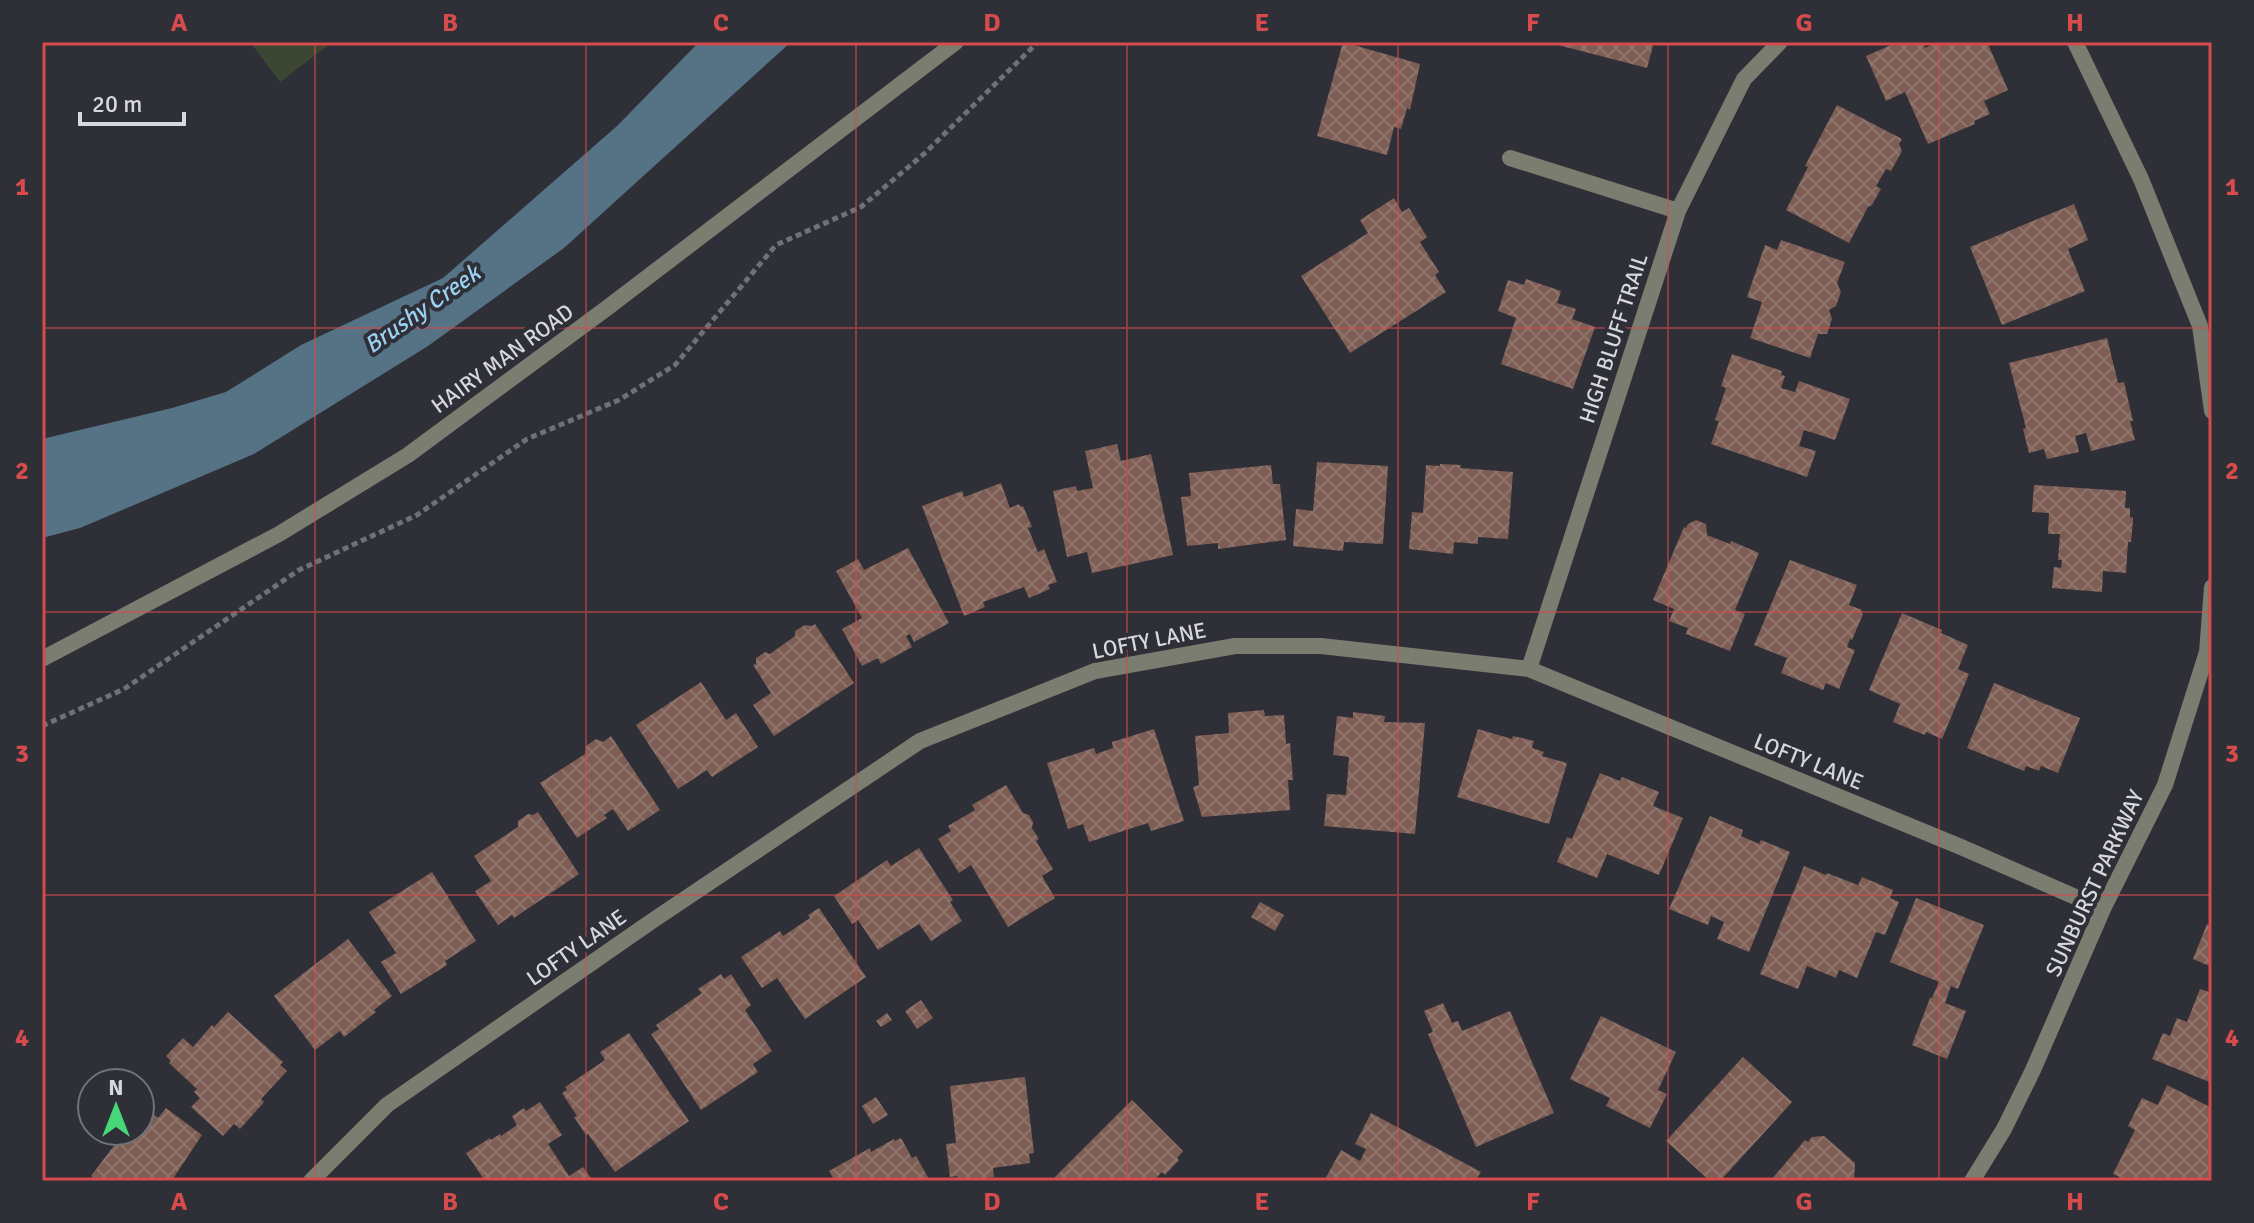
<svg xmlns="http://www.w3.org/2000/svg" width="2254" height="1223" viewBox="0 0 2254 1223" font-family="Signika,sans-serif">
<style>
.green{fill:#3c4733}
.water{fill:#567285}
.building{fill:url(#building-cross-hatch)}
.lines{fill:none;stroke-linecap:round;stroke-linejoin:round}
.path{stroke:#707178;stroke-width:5;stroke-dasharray:6 4;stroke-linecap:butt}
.minor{stroke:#7b7d70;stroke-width:16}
.tertiary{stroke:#7b7d70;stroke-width:16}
.grid{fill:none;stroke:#d64b4c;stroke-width:2;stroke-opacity:0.55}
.labels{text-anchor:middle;stroke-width:8;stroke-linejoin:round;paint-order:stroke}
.street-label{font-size:22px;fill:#d7d8dd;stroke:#2e2f37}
.water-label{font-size:24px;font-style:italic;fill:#9bd0f3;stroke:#2e2f37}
.neatline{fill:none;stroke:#d64b4c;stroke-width:3}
.grid-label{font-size:26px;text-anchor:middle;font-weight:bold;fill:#d64b4c}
</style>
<defs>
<pattern id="building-cross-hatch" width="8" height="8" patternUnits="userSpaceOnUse" patternTransform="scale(2)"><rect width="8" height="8" fill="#7d5d54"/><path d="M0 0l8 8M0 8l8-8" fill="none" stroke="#8f746c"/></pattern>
</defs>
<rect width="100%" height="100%" fill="#2e2f37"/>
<path class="green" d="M250,42H328L330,44L280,82Z"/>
<path class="water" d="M699,42H791L564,248L428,346L254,454L80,528L42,538V439L172,408L226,392L301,345L443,278L617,126Z"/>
<path class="building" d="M1343,42L1420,64L1410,110L1407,108L1401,129L1394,127L1387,155L1317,136Z
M1559,42H1654L1647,68L1558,45Z
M1898,42H1923L1925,48L1937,42H1987L2008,90L1984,101L1990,114L1974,121L1975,124L1928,144L1905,92L1886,101L1866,56Z
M1837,105L1902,139L1899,144L1902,151L1891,171L1886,169L1876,186L1881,189L1872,205L1868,207L1849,243L1786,210L1808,167L1805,166Z
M1394,198L1402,212L1409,208L1427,237L1420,242L1439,272L1435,275L1446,292L1350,353L1301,276L1368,233L1360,220Z
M2074,204L2088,240L2068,249L2085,291L2002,325L1970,247Z
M1781,240L1845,262L1837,283L1841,292L1836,306L1829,310L1832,319L1827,334H1818L1810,358L1750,338L1762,302L1747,297L1765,245L1777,250Z
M1526,279L1561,291L1557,303L1576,309L1572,319L1595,327L1573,389L1501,364L1516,318L1498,311L1508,280L1524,285Z
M2107,338L2118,383L2124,382L2133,421H2130L2135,440L2091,451L2086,433L2075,436L2079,452L2047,459L2044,449L2029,453L2023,429L2026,428L2009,363Z
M1732,354L1782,371L1781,375L1785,376L1781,388L1795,392L1799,381L1850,399L1835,440L1804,430L1799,446L1816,451L1807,477L1711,444L1719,421L1715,420L1726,388L1721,386Z
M1117,444L1121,461L1151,454L1173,555L1092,573L1087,552L1067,557L1053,491L1076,486L1077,491L1093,488L1085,451Z
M1317,462L1388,466L1383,544L1344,542L1343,551L1293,546L1296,509L1313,511Z
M1440,464L1461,465L1460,468L1513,472L1508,539L1478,537V544L1454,542L1453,554L1409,549L1412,512L1423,513L1426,465L1440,466Z
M1271,465L1273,484H1280L1286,540L1218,549V543L1187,546L1181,497L1191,496L1189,473Z
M1001,483L1010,508L1019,504L1021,507L1023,506L1032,527L1028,528L1038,552L1044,549L1057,582L1048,585L1050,589L1029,598L1024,587L983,602L985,607L964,616L922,506L962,491L964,497Z
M2034,485L2126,491L2125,508H2130V517L2133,518V520L2131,542H2128L2126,573L2103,571L2102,592L2052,588L2054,567L2061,568L2062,560H2058L2060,534H2048L2049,513L2032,512Z
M1696,520L1706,524L1707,535L1730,544L1731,541L1759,553L1735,610L1745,614L1730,651L1686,634L1688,628L1669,621L1674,609L1653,600L1684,527L1686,528L1688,524Z
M908,548L949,623L914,642L910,634L906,636L912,647L881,664L878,658L862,666L842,629L862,618L836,571L858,559L864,570Z
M1790,560L1857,585L1849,605L1862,610L1861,613L1863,614L1852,640L1850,639L1847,647L1855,650L1839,689L1826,683L1823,690L1781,673L1787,658L1754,645Z
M1902,613L1942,630L1941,633L1968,645L1958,669L1969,674L1942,739L1926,732L1925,735L1893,722L1900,704L1869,690Z
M815,624L854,683L774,736L753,705L771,693L753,665L756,664V658L765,652L770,654L795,636V631L805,625L812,626Z
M701,682L726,720L736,713L758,747L712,777L707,770L678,789L636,725Z
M1994,683L2080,718L2058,773L2041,766L2039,771L2026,766L2024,771L1967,748Z
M1264,710L1265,716L1284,715L1286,744L1290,743L1293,780H1288L1290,810L1202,817L1193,787L1199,785L1195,736L1229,733L1228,713Z
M1353,712L1385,716L1384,722L1425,723L1415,834L1324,826L1327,794L1346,795L1349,757L1333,755L1337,716L1353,718Z
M1154,729L1184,821L1151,831L1148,823L1089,842L1083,824L1068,829L1047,763L1094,748L1096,754L1113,748L1112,742Z
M1478,729L1512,739L1513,736L1534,741L1532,748L1544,752L1542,756L1567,763L1549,824L1457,797Z
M611,736L660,810L628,831L613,809L604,815L607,818L577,838L540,783L585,754L586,746L596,739L603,742Z
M1600,773L1620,781L1622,777L1659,792L1653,806L1683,818L1659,875L1607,854L1597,878L1557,862L1567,837L1572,839Z
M1006,785L1023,813L1029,815L1033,822L1032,828L1039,839L1036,841L1053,869L1042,876L1055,898L1008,927L971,865L959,873L938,839L951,831L948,826L975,810L972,805Z
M538,812L579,874L514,918L512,915L498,925L475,891L491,881L474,856L518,827V821L528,814L533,815Z
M1710,816L1743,830L1741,836L1759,844L1761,840L1790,852L1749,952L1717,939L1724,922L1711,916L1708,925L1669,909Z
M919,848L953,900L950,902L962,921L931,941L919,924L878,950L858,920L852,924L834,896L887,860L891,866Z
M1804,866L1826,875L1827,873L1858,885L1862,877L1893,890L1890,898L1899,902L1885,935L1876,932L1857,978L1839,970L1836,978L1807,966L1798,989L1760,974Z
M432,872L476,941L445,961L447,965L401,994L381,962L396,953L369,912Z
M1916,898L1984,925L1958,989L1951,986L1945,1003L1966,1011L1947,1059L1912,1045L1930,998H1932L1939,982L1890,962Z
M1260,902L1284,915L1275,931L1251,917Z
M819,908L866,977L805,1019L777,978L762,988L741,957L780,931L783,936L810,918L808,915Z
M2207,924L2212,926V967L2193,959Z
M348,939L392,996L374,1010L376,1012L344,1037L340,1031L315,1050L274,996Z
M721,974L724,979L731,974L751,1005L745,1010L772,1051L753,1064L758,1072L701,1110L651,1034L659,1029L656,1025L702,993L698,989Z
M2200,989L2212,993V1083L2152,1059L2163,1033L2170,1036L2177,1018L2187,1022Z
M921,1000L933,1018L917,1029L905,1011Z
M1443,1003L1452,1023L1458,1021L1462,1031L1510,1011L1554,1113L1476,1147L1428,1034L1433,1032L1424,1011Z
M228,1012L283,1062L280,1065L287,1071L261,1099L264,1102L240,1129L234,1124L223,1136L191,1107L200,1098L194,1092L197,1089L169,1063L171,1061L166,1056L183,1038L193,1047L212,1025L214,1027Z
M887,1013L892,1020L881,1027L876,1021Z
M1601,1016L1676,1052L1658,1090L1667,1094L1650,1128L1606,1106L1610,1098L1570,1079Z
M629,1033L689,1121L615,1172L588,1134L586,1135L574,1117L577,1116L562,1093L567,1090L565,1087L605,1060L600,1052Z
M1743,1057L1792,1102L1720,1181H1710L1666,1141Z
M1025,1077L1034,1153L1029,1154L1030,1163L993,1168L994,1177L958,1181L957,1176L950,1177L946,1144L956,1143L950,1086Z
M2167,1085L2212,1108V1181H2128L2113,1174L2135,1130L2128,1126L2142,1098L2158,1105Z
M876,1097L888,1115L873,1124L862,1106Z
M1132,1100L1183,1151L1177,1158L1179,1160L1165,1175L1162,1172L1153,1181H1056L1054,1178Z
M540,1102L562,1135L548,1144L569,1176L583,1167L593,1181H485L466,1153L490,1138L491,1140L500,1134L501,1136L517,1125L512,1116L524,1108L526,1111Z
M143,1107L158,1118L166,1108L202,1135L174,1177L178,1181H97L91,1176L125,1131H140V1111Z
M1371,1113L1481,1172L1475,1181H1324L1341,1150L1360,1161L1366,1149L1355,1144Z
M1824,1136L1855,1163L1854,1181H1770L1805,1140L1808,1142L1812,1137Z
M901,1138L912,1158L916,1156L930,1181H835L829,1171L870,1148L871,1152L894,1139L895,1141Z"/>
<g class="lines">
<path class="path" d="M42,726L124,689L299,570L417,515L527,439L619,400L675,365L776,245L861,207L925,153L1038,42"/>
<path class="minor" d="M2075,42L2141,179L2200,326L2212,411
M1510,158L1678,211
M1529,669L1678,211L1744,79L1780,42
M311,1181L387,1105L652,921L920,741L1095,671L1235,646H1321L1529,669L1961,847L2103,909
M1972,1181L2004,1129L2033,1070L2103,909L2165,785L2207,652L2212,587"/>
<path class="tertiary" d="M42,659L279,534L408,455L607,308L956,42"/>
</g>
<path class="grid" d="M315,42V1181M586,42V1181M856,42V1181M1127,42V1181M1398,42V1181M1668,42V1181M1939,42V1181M42,328H2212M42,612H2212M42,895H2212"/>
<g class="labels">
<g class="street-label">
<text transform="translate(1613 338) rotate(-72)" y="8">HIGH BLUFF TRAIL</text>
<text transform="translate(502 358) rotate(-36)" y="8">HAIRY MAN ROAD</text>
<text transform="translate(1149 640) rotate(-11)" y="8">LOFTY LANE</text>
<text transform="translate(1809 761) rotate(22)" y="8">LOFTY LANE</text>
<text transform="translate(2094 883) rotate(-65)" y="8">SUNBURST PARKWAY</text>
<text transform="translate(576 947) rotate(-35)" y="8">LOFTY LANE</text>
</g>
<g class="water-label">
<text transform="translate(422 309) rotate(-35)" y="8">Brushy Creek</text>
</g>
</g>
<rect width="2254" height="1223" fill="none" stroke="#2e2f37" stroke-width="88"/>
<g transform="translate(116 1107)"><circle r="38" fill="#2e2f37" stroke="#727379" stroke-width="2"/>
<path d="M0-6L14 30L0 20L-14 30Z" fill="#46d779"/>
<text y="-12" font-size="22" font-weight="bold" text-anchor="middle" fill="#d7d8dd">N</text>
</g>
<path d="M80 112v12h104v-12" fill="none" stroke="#d7d8dd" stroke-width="4"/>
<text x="92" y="112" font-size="24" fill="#d7d8dd" stroke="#2e2f37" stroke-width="6" paint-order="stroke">20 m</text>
<rect x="44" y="44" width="2166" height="1135" class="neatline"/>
<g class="grid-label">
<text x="179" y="31">A</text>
<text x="450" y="31">B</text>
<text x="721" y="31">C</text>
<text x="992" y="31">D</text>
<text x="1262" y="31">E</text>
<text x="1533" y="31">F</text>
<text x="1804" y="31">G</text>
<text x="2075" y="31">H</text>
<text x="22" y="195">1</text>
<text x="2232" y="195">1</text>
<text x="22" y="479">2</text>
<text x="2232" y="479">2</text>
<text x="22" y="762">3</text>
<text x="2232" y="762">3</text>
<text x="22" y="1046">4</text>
<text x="2232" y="1046">4</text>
<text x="179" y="1210">A</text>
<text x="450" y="1210">B</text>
<text x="721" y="1210">C</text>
<text x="992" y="1210">D</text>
<text x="1262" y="1210">E</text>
<text x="1533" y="1210">F</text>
<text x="1804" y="1210">G</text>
<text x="2075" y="1210">H</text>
</g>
</svg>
